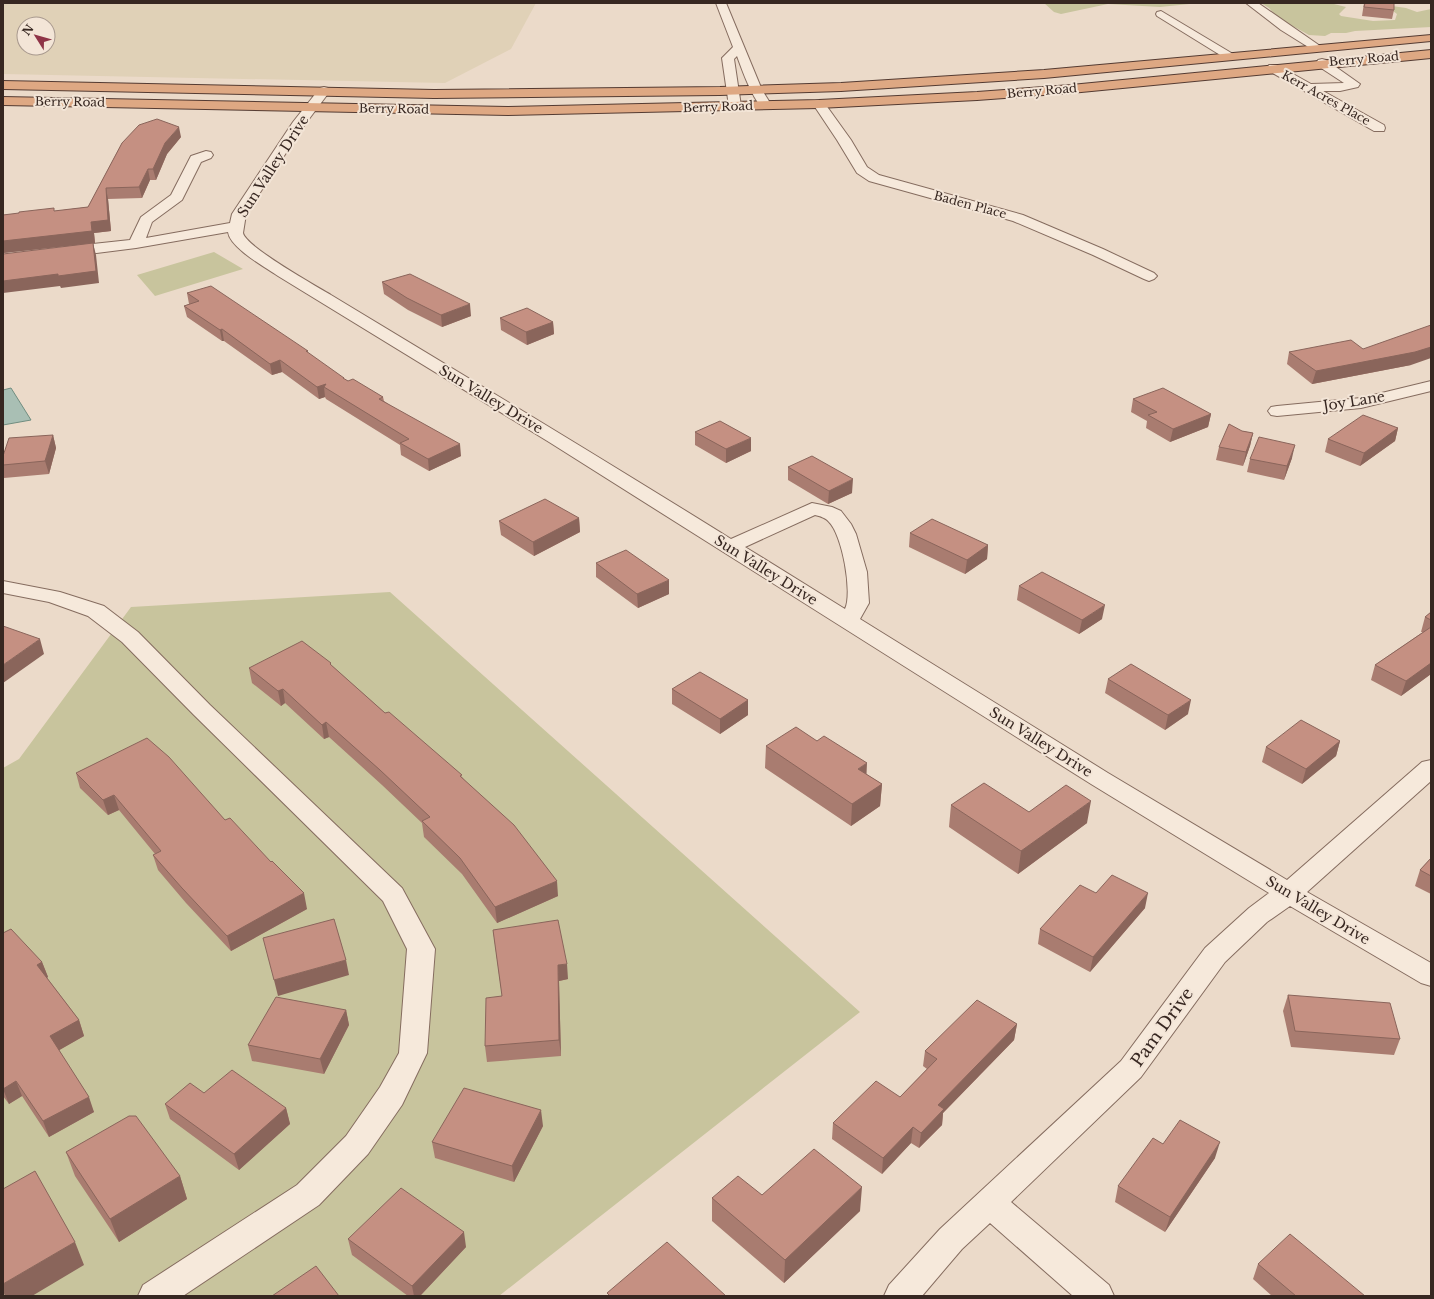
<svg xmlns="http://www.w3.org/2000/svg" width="1434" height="1299" viewBox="0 0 1434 1299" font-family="'Libre Baskerville',serif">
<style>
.farmland{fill:#e0d1b7;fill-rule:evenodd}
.green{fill:#c8c49d}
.water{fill:#a9bfb4;stroke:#708d80}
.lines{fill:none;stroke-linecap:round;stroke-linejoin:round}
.minor-casing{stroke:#856c5f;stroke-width:2}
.trunk-casing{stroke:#543b32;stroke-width:2}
.minor{fill:#f6e9db;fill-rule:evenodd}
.trunk{fill:#dea883;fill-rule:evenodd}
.wall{fill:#a97c70}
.shaded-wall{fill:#8a655b}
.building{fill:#c59082;stroke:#8a655b}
.labels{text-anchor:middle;stroke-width:4;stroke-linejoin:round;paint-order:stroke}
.far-street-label{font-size:12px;fill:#372721;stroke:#f3e5d7}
.street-label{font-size:14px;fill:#372721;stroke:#f3e5d7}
.near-street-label{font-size:17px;fill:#372721;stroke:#f3e5d7}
</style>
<rect width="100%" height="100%" fill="#ebdac9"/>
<path class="farmland" d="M3,3H536L511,49L445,83L3,74ZM24,24H48V48H24Z"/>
<path class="green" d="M1044,3H1199L1160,7L1108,4L1061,14L1054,12Z
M1261,3H1330L1346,7L1339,14L1341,16L1373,21L1395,20L1397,14L1385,5L1406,8L1417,12L1431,9V27L1355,31L1346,33H1331L1325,36L1309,35L1278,18L1269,8Z
M214,252L243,269L155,296L137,275Z
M390,592L860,1012L499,1296H3V768L19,759L131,607Z"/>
<path class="water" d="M11,388L31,420L3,425V390Z"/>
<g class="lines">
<g class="minor-casing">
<path id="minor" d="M716,3H726L762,90L772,106L770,109H762C750,92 744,75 737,56L734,59L741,106L739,109H731L729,106L722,58L733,47Z
M1246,3H1258L1323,48L1321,50H1313L1281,30Z
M1161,11L1233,54L1235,56L1233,58H1225L1157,16L1156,14L1157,12Z
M1322,59L1326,60L1360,84L1358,87L1340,91H1323L1384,125L1385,128L1384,131H1374L1269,71L1267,68L1269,65H1277L1311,84L1344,83L1318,66L1316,63L1318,60Z
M324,87L328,88L330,91L303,127L246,214L243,233C246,247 316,286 331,295C465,376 598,456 731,539L812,503L832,507L841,511L851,524L856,534L867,572L869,603L860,619L1108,773L1287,880L1422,762L1431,760V781L1307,892L1431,963V986L1421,983L1290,906L1267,922L1225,962L1141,1077L1011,1202L1109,1285L1114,1296H1073L990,1223L962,1249L922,1296H884L889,1285L940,1229L1121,1061L1205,948L1249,908L1269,893L1091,784L549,442L278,276C265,267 230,248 228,232L136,248L65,257L60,255L57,252L60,249L65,247L130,240L141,217L171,195L191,156L206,151L211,152L213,155L211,158L201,162L182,200L152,222L146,238L230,223L232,214L293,122L320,88ZM815,515C820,516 826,518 829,522C842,534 853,593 845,609L745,547Z
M819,100L823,101L851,140L867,167L879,175L1023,215L1103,249L1154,273L1157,276L1154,279L1149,281L1144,279L1093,255L1013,221L869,181L857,173L837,140L813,104L815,101Z
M1431,381V391L1361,408L1277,416L1271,415L1268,411L1271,407L1277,406L1361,398Z
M3,581L60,592L104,606L138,632L210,705L402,888L435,949L427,1053L402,1105L368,1154L319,1205L183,1296H138L143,1285L297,1185L346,1136L380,1087L399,1053L407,949L383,901L194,715L122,642L88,616L49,602L3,593Z"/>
</g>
<g class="trunk-casing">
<path id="trunk" d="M1431,35V41L1044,78L841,91L720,95L434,98L3,89V81L434,90L720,87L841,83L1044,70Z
M1431,50V58L1071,93L977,100L819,108L508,115L3,105V97L508,107L819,100L977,92L1071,85Z"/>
</g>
<use href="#minor" class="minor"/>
<use href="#trunk" class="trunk"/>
</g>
<path class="wall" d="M1364,3H1394V10L1392,19L1362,16Z
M181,137L167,154L156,180H150L142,198L108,199L111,231L94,233L95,243L3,253V215L55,211L88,207L122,143Z
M382,282L471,316L442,327L408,310L384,294Z
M187,293L308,351V353L344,379L383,397L384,401L461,456L429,471L401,455L400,445L326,399L325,397L319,399L282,372L272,375L224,341H222L187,317L184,306L189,304Z
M500,318L553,322L554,334L527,345L501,330Z
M1363,349L1411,365L1312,384L1287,364L1289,352Z
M1133,399L1211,414L1208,427L1170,442L1146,428L1147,421L1131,412Z
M1398,428L1395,441L1360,466L1325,452L1328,439Z
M1242,431L1253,433L1250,446L1243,466L1216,460L1219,447Z
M695,432L751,451L726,463L695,445Z
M53,435L56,448L49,474L4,478L3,475V456Z
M1292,458L1284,480L1247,472L1250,459Z
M788,467L852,493L828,504L788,480Z
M579,518L580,532L534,556L501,535L499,521Z
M910,533L988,545L987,559L965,574L909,547Z
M596,563L669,594L638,608L596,577Z
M1019,586L1102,619L1079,634L1017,600Z
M1431,610V674L1401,696L1371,680L1375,665L1423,632H1421L1425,617L1430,613Z
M332,666L385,713L462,777L558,896L497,923L462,874L424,837L422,823L382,785L329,737L324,739L285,703L281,706L252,683L249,668Z
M1108,679L1188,714L1165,730L1105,693Z
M672,689L748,700V715L720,734L672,704Z
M1340,741L1336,756L1302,784L1262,762L1266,747Z
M766,746L866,774L882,784L880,806L851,826L765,768Z
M76,773L225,820L307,909L231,951L186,903L158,870L153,855L155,854L119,810L108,815L80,788Z
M951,805L1029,812L1087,823L1018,874L949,827Z
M1431,858V894L1415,886L1420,870Z
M1096,893L1145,908L1090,972L1038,944L1040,929Z
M493,930L568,979L559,981L561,1056L487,1062L485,1046L502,996Z
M3,933L42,962L48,977L47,978L79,1020L84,1036L59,1050L94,1112L49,1137L22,1096L9,1104L3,1096Z
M1288,995L1400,1039L1394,1055L1291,1047L1283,1011Z
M346,1010L349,1025L324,1074L252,1061L248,1045Z
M1017,1024L1014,1040L943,1113L942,1125L919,1148L911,1143L882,1174L832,1139L833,1123L900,1097L927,1069L923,1066L925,1051Z
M204,1093L286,1108L290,1124L239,1170L170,1119L165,1104Z
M543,1126L514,1182L435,1158L432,1142Z
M1163,1144L1215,1158L1165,1232L1115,1202L1118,1186Z
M66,1152L180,1176L187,1199L119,1242L75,1176Z
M762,1195L860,1211L784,1283L712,1221V1198Z
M348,1239L466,1247L420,1296H408L352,1255Z
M1258,1264L1365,1296H1272L1253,1279Z"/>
<path class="shaded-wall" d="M179,127L181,137L167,154L156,180L153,169L165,143Z
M148,169L150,180L142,198L139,187Z
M106,188L108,199L111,231L94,233L95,243L3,253V241L91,222Z
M93,243L96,255L99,283L61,288L60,286L3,293V281Z
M470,304L471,316L442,327L441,315Z
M553,322L554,334L527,345L526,332Z
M222,329L224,341H222L220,330Z
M1431,347V358L1411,365L1312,384L1316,371Z
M280,360L282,372L272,375L270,364Z
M326,384L324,387L325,397L319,399L317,387Z
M1211,414L1208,427L1170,442L1173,429Z
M1398,428L1395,441L1360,466L1364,453Z
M1253,433L1250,446L1243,466L1246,452Z
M53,435L56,448L49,474L45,461Z
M751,438V451L726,463V449Z
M460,444L461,456L429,471L428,459Z
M1295,445L1292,458L1284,480L1287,466Z
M853,479L852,493L828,504L829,491Z
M579,518L580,532L534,556L533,542Z
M988,545L987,559L965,574L967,560Z
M669,580V594L638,608L637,594Z
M1105,605L1102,619L1079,634L1082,620Z
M40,639L44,654L3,683V665Z
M1431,663V674L1401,696L1406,681Z
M283,689L285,703L281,706L278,691Z
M748,700V715L720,734V719Z
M1191,700L1188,714L1165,730L1168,715Z
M326,722L329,737L324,739L322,725Z
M1340,741L1336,756L1302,784L1306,769Z
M867,763L866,785L858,769Z
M882,784L880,806L851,826L852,804Z
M114,795L119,810L108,815L103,800Z
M1091,801L1087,823L1018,874L1021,851Z
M557,881L558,896L497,923L495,907Z
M304,893L307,909L231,951L227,936Z
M1148,893L1145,908L1090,972L1093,957Z
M346,960L349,975L278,996L274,980Z
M42,962L48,977L42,981L37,965Z
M567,964L568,979L559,981L561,1056L559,1040L558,965Z
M346,1010L349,1025L324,1074L320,1059Z
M79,1020L84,1036L56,1052L50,1036Z
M1017,1024L1014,1040L943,1113L942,1125L919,1148L921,1133L938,1105Z
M16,1081L22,1096L9,1104L3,1089Z
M89,1097L94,1112L49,1137L43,1121Z
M286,1108L290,1124L239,1170L234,1154Z
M541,1110L543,1126L514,1182L512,1166Z
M913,1127L911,1143L882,1174L883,1158Z
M1220,1142L1215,1158L1165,1232L1170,1217Z
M180,1176L187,1199L119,1242L110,1219Z
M862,1187L860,1211L784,1283L785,1260Z
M464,1232L466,1247L420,1296H414L412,1286Z
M75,1242L84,1265L32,1296H5L3,1291V1284Z"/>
<path class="building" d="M1365,3H1394V10L1364,7Z
M157,119L179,127L165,143L153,169H148L139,187L106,188L108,220L91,222L92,231L3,241V215L19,213V212L54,208V211L88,207L122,143L139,125Z
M93,243L96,271L58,276V274L3,281V254Z
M410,274L470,304L441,315L407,298L382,282Z
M211,286L308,351H306L344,378H343L348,381L353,379L383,397L379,399L460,444L428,459L400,443L409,439L324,387L326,384L317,387L280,360L270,364L222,329L220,330L184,306L199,301L187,293Z
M527,308L553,322L526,332L500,318Z
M1431,325V347L1415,352L1316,371L1289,352L1351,340L1363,349Z
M1163,388L1211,414L1173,429L1148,415L1157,412L1133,399Z
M1363,415L1398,428L1364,453L1328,439Z
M720,421L751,438L726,449L695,432Z
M1229,424L1242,431L1253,433L1246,452L1219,447Z
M53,435L45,461L3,465V456L9,438Z
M1259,437L1295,445L1287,466L1250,459Z
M812,456L853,479L829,491L788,467Z
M545,499L579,518L533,542L499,521Z
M932,519L988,545L967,560L910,533Z
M626,550L669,580L637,594L596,563Z
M1042,572L1105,605L1082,620L1019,586Z
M1431,612V620L1425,617Z
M3,626L40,639L3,665Z
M1431,627V663L1406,681L1375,665Z
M302,641L331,663L330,664L385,713L389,712L462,775L460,776L514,825L557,881L495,907L460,858L422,821L430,817L380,770L326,722L322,725L283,689L278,691L249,668Z
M1131,664L1191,700L1168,715L1108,679Z
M700,672L748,700L720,719L672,689Z
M1301,720L1340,741L1306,769L1266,747Z
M796,727L817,741L824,736L867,763L858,769L882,784L852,804L766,746Z
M147,738L169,757L225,820L230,818L271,862L272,861L304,893L227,936L182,888L153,855L161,851L114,795L103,800L76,773Z
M984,783L1029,812L1066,785L1091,801L1021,851L951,805Z
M1431,858V876L1420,870Z
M1112,875L1148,893L1093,957L1040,929L1080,885L1096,893Z
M334,919L346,960L274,980L263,938Z
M558,920L567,964L558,965L559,1040L485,1046L486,998L502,996L493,930Z
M11,929L42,962L37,965L79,1020L50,1036L89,1097L43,1121L16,1081L3,1089V933Z
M1288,995L1390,1003L1400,1039L1295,1031Z
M276,997L346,1010L320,1059L248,1045Z
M977,1000L1017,1024L938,1105L944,1109L921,1133L913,1127L883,1158L833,1123L876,1081L900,1097L937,1059L925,1051Z
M232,1070L286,1108L234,1154L165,1104L190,1083L204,1093Z
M464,1088L541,1110L512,1166L432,1142Z
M129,1116H136L180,1176L110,1219L66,1152Z
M1180,1120L1220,1142L1170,1217L1118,1186L1153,1138L1163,1144Z
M814,1149L862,1187L785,1260L712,1198L738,1176L762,1195Z
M35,1171L75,1242L3,1284V1189Z
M401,1188L464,1232L412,1286L348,1239Z
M1290,1234L1365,1296H1296L1258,1264Z
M667,1242L726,1296H610L607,1293Z
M316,1266L339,1296H272Z"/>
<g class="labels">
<g class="far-street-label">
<text transform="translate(1364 59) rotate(-5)" y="4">Berry Road</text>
<text transform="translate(1042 91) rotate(-5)" y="4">Berry Road</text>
<text transform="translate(1326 98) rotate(29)" y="4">Kerr Acres Place</text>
<text transform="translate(70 102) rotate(1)" y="4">Berry Road</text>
<text transform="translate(718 107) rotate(-2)" y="4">Berry Road</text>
<text transform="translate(394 109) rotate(1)" y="4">Berry Road</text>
<text transform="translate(970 205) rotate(15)" y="4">Baden Place</text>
</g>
<g class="street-label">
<text transform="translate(273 166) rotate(-57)" y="5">Sun Valley Drive</text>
<text transform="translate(491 399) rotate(31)" y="5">Sun Valley Drive</text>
<text transform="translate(1354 401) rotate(-9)" y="5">Joy Lane</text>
<text transform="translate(766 570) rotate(32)" y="5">Sun Valley Drive</text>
<text transform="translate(1041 742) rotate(32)" y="5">Sun Valley Drive</text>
<text transform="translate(1318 910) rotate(31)" y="5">Sun Valley Drive</text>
</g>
<g class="near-street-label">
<text transform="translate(1162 1027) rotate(-54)" y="6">Pam Drive</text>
</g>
</g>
<rect width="1434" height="1299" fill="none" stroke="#372721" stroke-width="8"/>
<g transform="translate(36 36) rotate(307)"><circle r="19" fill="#f3e5d7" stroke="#a8998e"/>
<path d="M0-3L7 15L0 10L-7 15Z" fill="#8f3447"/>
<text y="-6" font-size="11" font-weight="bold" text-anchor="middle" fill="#372721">N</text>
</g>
</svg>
